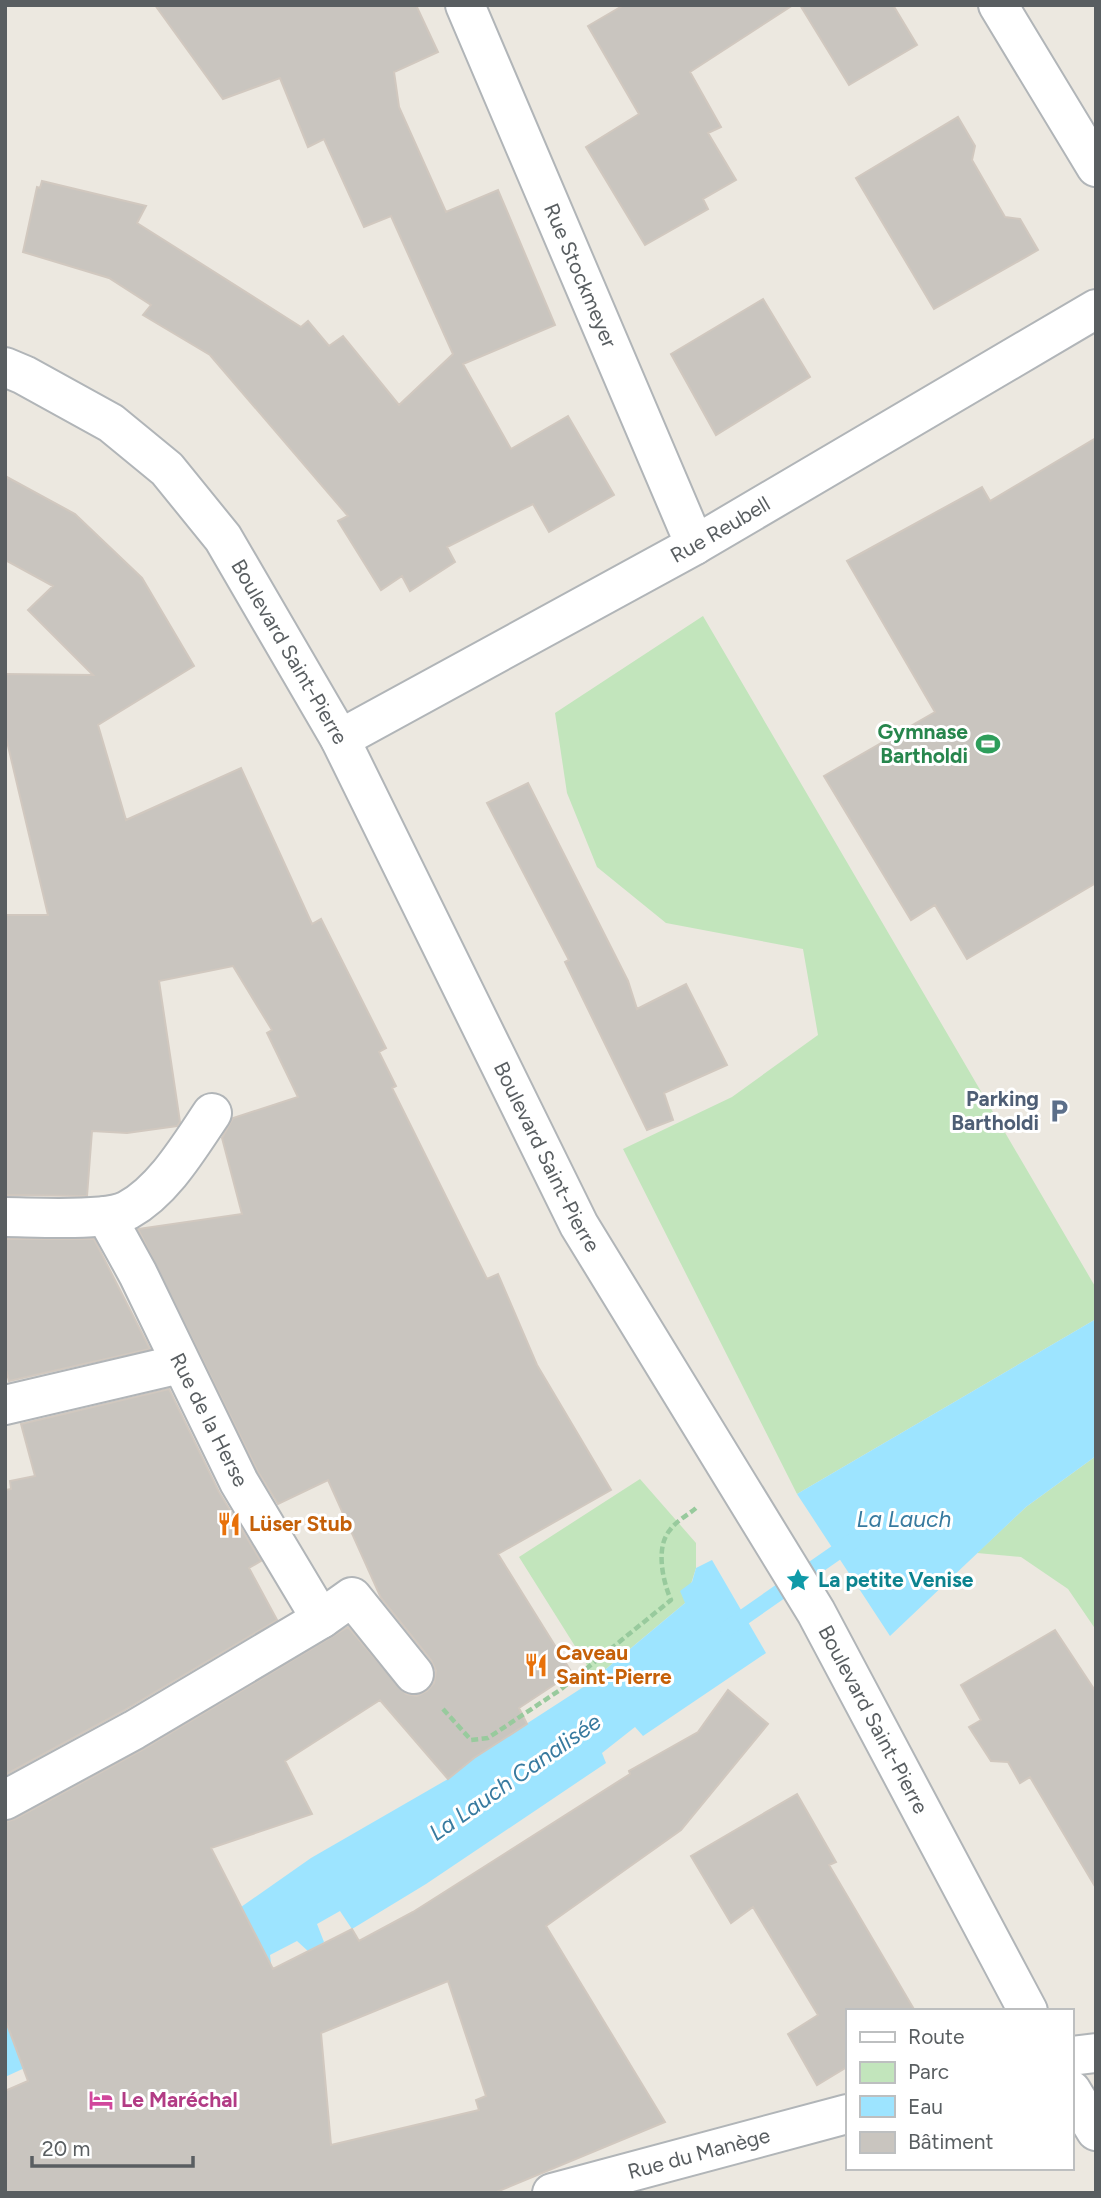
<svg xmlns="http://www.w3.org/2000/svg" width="1101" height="2198" viewBox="0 0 1101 2198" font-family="Figtree,sans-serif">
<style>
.green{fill:#c2e5bc}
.water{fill:#9de4ff}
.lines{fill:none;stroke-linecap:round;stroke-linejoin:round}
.stream{stroke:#9de4ff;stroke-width:16}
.building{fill:#c9c5bf;stroke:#d1c8bf;stroke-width:2;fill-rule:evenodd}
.minor-casing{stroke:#b1b5b8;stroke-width:42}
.path{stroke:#98ca9d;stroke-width:4.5;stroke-dasharray:7 3.5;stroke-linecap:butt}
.minor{stroke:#fff;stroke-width:38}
.labels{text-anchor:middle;stroke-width:6;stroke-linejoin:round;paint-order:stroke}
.street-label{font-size:21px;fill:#595e61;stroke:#fff}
.leisure-label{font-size:21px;font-weight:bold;fill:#27864d;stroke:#fff;text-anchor:end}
.service-label{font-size:21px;font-weight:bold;fill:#4e5e75;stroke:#fff;text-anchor:end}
.food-label{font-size:21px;font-weight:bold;fill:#c56008;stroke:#fff;text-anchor:start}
.culture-label{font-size:21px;font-weight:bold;fill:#0d838f;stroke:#fff;text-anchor:start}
.hotel-label{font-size:21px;font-weight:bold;fill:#b23c85;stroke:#fff;text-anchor:start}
.water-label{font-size:23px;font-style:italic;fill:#377a9f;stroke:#fff}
</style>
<rect width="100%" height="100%" fill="#ece8e0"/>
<path class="green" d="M703,616L1096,1288V1319L797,1494L623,1149L732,1097L818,1035L803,949L666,923L597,867L567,793L555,713Z
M1096,1456V1630L1068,1589L1021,1557L977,1553L1026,1507Z
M640,1479L696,1543V1568L685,1603L595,1678L519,1557Z"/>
<path class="water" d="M1096,1319V1456L1026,1507L890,1636L797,1494Z
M712,1560L766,1653L643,1736L635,1727L602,1753L606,1763L426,1884L352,1929L340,1911L317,1924L324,1942L309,1952L297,1941L270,1955L271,1963L206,2004L53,2055L5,2077V2019L241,1907L311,1858L448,1779L472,1759L588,1684L685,1603L680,1591L692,1582L696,1568Z"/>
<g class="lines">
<path class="stream" d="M728,1628L853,1541"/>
</g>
<path class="building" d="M155,5H416L438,52L394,72L399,107L446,212L498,190L555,325L463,364L511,449L568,416L614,495L549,532L533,504L447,547L455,562L410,591L402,576L381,590L338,521L348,516L210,355L143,315L151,305L109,278L23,252L37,187L40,188L42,181L146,206L137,223L301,327L308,321L329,346L343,336L399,405L453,354L391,216L364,227L324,139L308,147L280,78L223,99Z
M624,5H793L690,72L721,127L708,133L736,180L703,199L708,209L645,245L586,147L639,114L588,26Z
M800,5H893L917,45L849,85Z
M958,117L975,146L972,160L1005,217L1020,219L1038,250L934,309L856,178Z
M763,299L810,377L716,435L671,354Z
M1096,438V883L967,959L935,905L911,920L824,776L935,712L847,561L982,487L990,501Z
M5,476L75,514L142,578L194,666L98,725L126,820L241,768L312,924L321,919L386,1048L379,1052L396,1086L392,1088L487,1279L498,1274L537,1365L611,1490L498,1554L572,1673L519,1708L527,1724L474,1758L448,1779L380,1700L285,1761L312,1814L211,1848L273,1969L352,1929L359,1941L413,1912L630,1774L629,1771L698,1732L728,1690L768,1724L681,1830L546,1926L665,2122L494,2193H5V2091L28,2081L5,2019V1822L15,1819L144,1749L348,1627L406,1694L417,1696L427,1691L434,1683L436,1671L431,1660L381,1598L328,1480L278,1504L258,1472L138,1229L242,1214L222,1138L233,1118L298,1097L267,1033L272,1030L233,966L159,981L180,1122L177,1126L127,1133L92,1131L87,1196L5,1195V915H48L5,733V674L93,675L28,610L53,586L5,560ZM448,1981L486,2096L476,2100L479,2110L331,2145L321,2033Z
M528,783L628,981L637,1009L686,984L727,1065L664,1093L673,1120L647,1130L565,962L569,960L487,803Z
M5,1239H94L150,1349L9,1381L5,1366Z
M169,1389L219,1492L261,1561L249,1568L277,1620L123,1711L5,1775V1490L11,1489L10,1481L35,1476L21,1424Z
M1055,1630L1096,1692V1888L1030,1777L1020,1783L1008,1762L991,1761L969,1727L981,1720L961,1685Z
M797,1794L836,1862L829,1865L915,2011H847V2067L817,2085L788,2034L818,2015L753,1907L731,1923L691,1856Z"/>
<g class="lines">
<g class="minor-casing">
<g id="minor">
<path id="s1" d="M465,5L695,545"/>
<path d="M998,5L1096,167"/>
<path id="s2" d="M5,367L24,375L111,423L167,469L223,538L340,739L579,1225L816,1612L1028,2011"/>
<path id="s3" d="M340,739L695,545L1096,309"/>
<path d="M5,1217C33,1217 106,1222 128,1210C164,1190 189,1147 212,1113"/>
<path d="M5,1405L180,1364"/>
<path d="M321,1619L352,1597L414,1674"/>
<path d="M5,1800L134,1730L321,1619L239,1482L138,1274L106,1216"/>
<path d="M1071,2056L1096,2053"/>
<path d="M1071,2090L1096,2131"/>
<path id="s4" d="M552,2193L847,2114"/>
</g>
</g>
<path class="path" d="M443,1709L471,1740L488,1738L560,1690L671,1600C663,1582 655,1547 670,1530C676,1521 688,1515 696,1508"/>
<use href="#minor" class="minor"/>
</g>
<defs>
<g id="stadium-bare" transform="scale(1.89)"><path d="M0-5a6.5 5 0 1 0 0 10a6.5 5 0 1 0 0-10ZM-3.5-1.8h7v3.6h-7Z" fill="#2e9e5b" stroke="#fff" stroke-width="2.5" paint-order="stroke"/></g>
<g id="parking-bare" transform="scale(1.89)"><path d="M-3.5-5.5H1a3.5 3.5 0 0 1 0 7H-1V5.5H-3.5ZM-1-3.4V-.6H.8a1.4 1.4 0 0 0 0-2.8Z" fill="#5c6f8a" stroke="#fff" stroke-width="2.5" paint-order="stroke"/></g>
<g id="restaurant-bare" transform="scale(1.89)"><path d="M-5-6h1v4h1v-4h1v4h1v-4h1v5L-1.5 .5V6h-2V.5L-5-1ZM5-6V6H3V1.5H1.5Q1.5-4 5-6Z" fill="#e8710a" stroke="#fff" stroke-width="2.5" paint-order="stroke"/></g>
<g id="sight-bare" transform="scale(1.89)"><path d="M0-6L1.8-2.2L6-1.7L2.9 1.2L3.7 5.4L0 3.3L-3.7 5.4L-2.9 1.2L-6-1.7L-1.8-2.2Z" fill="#0f9aa8" stroke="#fff" stroke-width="2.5" paint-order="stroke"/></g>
<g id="hotel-bare" transform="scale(1.89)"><path d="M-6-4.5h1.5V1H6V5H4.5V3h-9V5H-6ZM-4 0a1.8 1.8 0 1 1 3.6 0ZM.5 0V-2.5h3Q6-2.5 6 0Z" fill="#d1479c" stroke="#fff" stroke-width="2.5" paint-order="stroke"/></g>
</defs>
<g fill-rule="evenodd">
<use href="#stadium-bare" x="988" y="744"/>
<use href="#parking-bare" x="1059" y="1111"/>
<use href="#restaurant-bare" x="229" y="1524"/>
<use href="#sight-bare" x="798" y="1580"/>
<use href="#restaurant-bare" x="536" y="1665"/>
<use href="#hotel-bare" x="101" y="2100"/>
</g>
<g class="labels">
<g class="street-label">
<text dy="7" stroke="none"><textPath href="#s1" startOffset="294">Rue Stockmeyer</textPath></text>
<text dy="7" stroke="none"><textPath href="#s3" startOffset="434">Rue Reubell</textPath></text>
<text dy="7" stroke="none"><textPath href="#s2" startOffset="413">Boulevard Saint-Pierre</textPath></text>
<text dy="7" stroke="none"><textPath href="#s2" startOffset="980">Boulevard Saint-Pierre</textPath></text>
<text transform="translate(209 1420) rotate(63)" y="7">Rue de la Herse</text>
<text dy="7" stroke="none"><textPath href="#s2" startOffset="1631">Boulevard Saint-Pierre</textPath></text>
<text dy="7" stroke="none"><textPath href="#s4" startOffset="152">Rue du Manège</textPath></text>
</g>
<g class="leisure-label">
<text x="968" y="739">Gymnase<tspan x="968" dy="24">Bartholdi</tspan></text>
</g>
<g class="service-label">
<text x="1039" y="1106">Parking<tspan x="1039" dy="24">Bartholdi</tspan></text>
</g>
<g class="food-label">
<text x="249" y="1531">Lüser Stub</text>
<text x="556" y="1660">Caveau<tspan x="556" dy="24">Saint-Pierre</tspan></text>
</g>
<g class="culture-label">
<text x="818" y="1587">La petite Venise</text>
</g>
<g class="hotel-label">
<text x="121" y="2107">Le Maréchal</text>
</g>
<g class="water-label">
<text x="904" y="1527">La Lauch</text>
<text transform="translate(515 1777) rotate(-35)" y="8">La Lauch Canalisée</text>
</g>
</g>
<rect width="1101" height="2198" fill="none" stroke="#595e61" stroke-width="14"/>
<rect x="846" y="2009" width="228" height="161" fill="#ffffff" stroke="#bdbfc0" stroke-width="2"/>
<rect x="860" y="2032" width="35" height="10" fill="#ffffff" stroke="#bdbfc0" stroke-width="2"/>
<text x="908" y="2044" font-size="21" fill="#595e61">Route</text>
<rect x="860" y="2062" width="35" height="21" fill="#c2e5bc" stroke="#bdbfc0" stroke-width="2"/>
<text x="908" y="2079" font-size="21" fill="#595e61">Parc</text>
<rect x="860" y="2096" width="35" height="21" fill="#9de4ff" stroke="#bdbfc0" stroke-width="2"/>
<text x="908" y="2114" font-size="21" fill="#595e61">Eau</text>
<rect x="860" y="2132" width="35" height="21" fill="#c9c5bf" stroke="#bdbfc0" stroke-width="2"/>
<text x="908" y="2149" font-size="21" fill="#595e61">Bâtiment</text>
<path d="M32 2156v10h161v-10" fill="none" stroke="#595e61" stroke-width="3.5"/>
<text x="42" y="2156" font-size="21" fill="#595e61" stroke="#ffffff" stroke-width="5" paint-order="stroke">20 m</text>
</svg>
